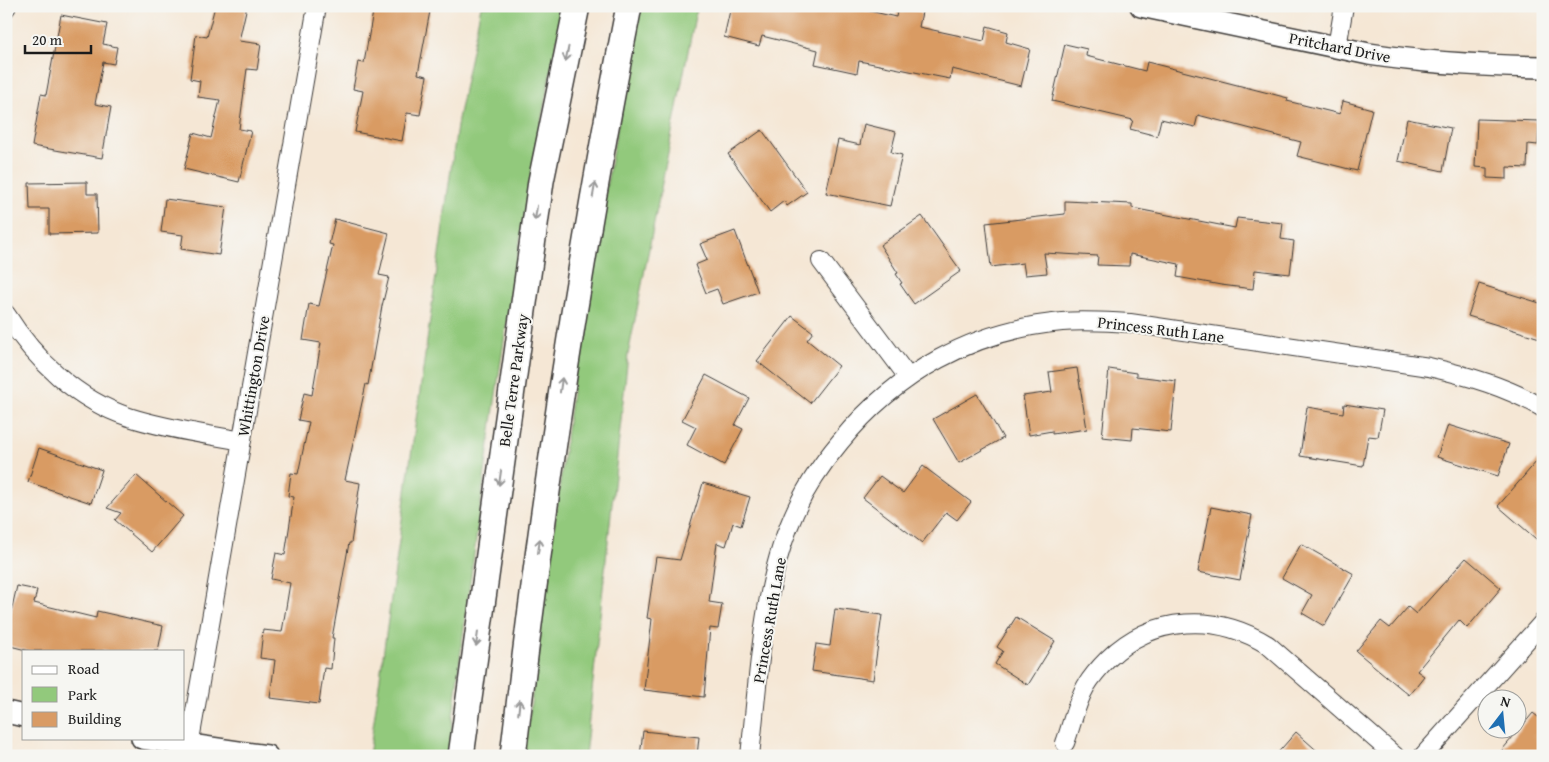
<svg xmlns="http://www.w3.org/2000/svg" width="1549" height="762" viewBox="0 0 1549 762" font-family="'Gentium Book Plus',serif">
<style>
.green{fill:#92c97c;stroke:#57724c}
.building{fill:#d99b64}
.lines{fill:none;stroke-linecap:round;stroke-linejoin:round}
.minor-casing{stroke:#3d3a38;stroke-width:20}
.tertiary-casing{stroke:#3d3a38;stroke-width:24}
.secondary-casing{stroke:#3d3a38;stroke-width:28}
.minor{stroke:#fff;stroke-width:18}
.tertiary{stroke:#fff;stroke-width:21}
.secondary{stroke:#fff;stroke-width:25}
.oneway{stroke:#999}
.labels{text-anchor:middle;stroke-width:4;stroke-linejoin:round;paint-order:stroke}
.street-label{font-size:16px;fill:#1c1c1c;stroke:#f6f6f2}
</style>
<rect width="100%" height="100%" fill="#f6f6f2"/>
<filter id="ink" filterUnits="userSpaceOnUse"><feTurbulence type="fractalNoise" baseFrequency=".02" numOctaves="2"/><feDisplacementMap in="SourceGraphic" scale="10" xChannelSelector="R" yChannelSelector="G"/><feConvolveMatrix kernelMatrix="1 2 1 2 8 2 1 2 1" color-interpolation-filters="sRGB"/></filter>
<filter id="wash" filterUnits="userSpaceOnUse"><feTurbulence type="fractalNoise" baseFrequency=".0096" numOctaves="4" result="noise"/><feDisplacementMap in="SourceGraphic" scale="20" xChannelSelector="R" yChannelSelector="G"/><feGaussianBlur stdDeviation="1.12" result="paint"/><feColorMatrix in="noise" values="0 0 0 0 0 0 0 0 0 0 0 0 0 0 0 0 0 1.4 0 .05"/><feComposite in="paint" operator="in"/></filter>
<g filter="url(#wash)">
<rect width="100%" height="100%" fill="#f5e7d5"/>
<path class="green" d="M481,6H564C527,183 499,362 476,540C466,612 456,684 449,756H369L458,119Z
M641,6H697L628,355L585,756H524L575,369L611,160Z"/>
<g id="blocks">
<path class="building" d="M215,6H247L239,41L261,44L257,70L247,69L239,129L251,131L239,182L184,169L193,133L211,138L220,100L198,97L200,81L190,79L196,35L207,37Z
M374,6H431L418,74L427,76L420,115L407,113L402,141L355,132L363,91L353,89L358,62L364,63Z
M731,6H847L896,17L898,7L922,12L919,27L984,41L987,26L1008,32L1006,42L1030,49L1021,86L952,69L950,79L859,61L857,73L815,64L818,50L762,36L759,46L724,37Z
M61,15L107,24L103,44L117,47L114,64L103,62L95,104L111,107L102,158L32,146L41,94L46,95Z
M1065,44L1087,49L1086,56L1145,71L1147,62L1288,98L1287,101L1340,114L1343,101L1372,109L1357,171L1297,156L1301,142L1198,115L1195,127L1161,119L1157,136L1130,129L1133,120L1052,101Z
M1407,119L1451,128L1443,171L1398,161Z
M1477,119L1539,121L1538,145L1528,144L1527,168L1507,167V179L1487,178V168L1475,167Z
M864,124L896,132L891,152L902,155L890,206L826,193L838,140L860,145Z
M762,130L807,192L787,206L784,201L770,212L728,154Z
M87,182V194H97L98,233L49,234V209H30L29,183Z
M165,199L226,207L219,255L181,249L183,235L161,232Z
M1065,201L1132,204V208L1235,228L1237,218L1283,223L1281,239L1294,241L1290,274L1255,270L1253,289L1221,285L1177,277L1179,264L1130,254L1129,266L1097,265L1098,256L1044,253L1047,273L1025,275L1023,263L991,267L986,223L1065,214Z
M922,216L961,271L914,304L900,284L902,283L896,274L898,273L880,245Z
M335,219L389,233L379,275L389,277L382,306L368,385L366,384L345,480L360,483L351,543H349L332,638H334L331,669L324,668L319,704L270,698L275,660L260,658L263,630L282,632L290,583L271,579L276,553L285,555L294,497L288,496L291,473L298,474L309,422L298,420L304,393L312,395L321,343L303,340L309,304L319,306L333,245L329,244Z
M735,231L758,292L723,304L717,289L706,293L695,265L707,260L700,244Z
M1479,284L1543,304V339L1468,316Z
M792,316L813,332L807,340L839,366L810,403L757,361Z
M1077,368L1087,429L1052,434V431L1029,435L1023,396L1052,392L1049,372Z
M1109,369L1136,373V376L1176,381L1171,432L1133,428L1132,440L1102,437Z
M706,375L749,398L735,425L743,429L724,465L687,445L696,427L682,420Z
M977,394L1003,438L959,463L933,419Z
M1344,404L1383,410L1378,437L1368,436L1363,466L1300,456L1307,407L1343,413Z
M1448,425L1509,444L1498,476L1437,457Z
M39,448L102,470L91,503L28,482Z
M1543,454V545L1498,506Z
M923,466L971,502L957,520L946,512L922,543L863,498L880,476L903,493Z
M136,475L183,516L152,552L115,520L121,513L107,508Z
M703,483L750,497L741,526L733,523L726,546L717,543L709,602L722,604L718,629L710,628L704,697L644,690L652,619L647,618L656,557L680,560Z
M1211,507L1252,515L1240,580L1198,572Z
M1301,544L1354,574L1324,626L1302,613L1312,595L1282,578Z
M1466,558L1501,588L1467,628L1459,620L1417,671L1424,676L1409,695L1356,651L1381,621L1390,628L1408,607L1416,614Z
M17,586L37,590L34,603L96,618L97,611L163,626L158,651H30L6,645V633Z
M835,609L882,615L873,680L812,671L816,644L830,646Z
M1016,617L1055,641L1028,685L995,664L1003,651L997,647Z
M1533,713L1543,721V756H1497Z
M643,731L699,737L697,756H640Z
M1296,732L1323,756H1275Z"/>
</g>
</g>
<g filter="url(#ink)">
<use href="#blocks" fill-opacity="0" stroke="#3d3a38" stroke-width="1"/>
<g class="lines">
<g class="minor-casing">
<path id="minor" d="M6,8L7,6
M1337,47L1344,6
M821,261L908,377
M6,314C35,360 77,400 129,417C166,429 205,434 242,441
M1065,743C1072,724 1076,703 1086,686C1092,676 1100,667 1108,659C1153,615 1217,613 1268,645L1395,756
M189,746L317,6
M750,756C758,683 762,593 789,526C801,495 819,467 840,442C896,373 973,330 1062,322C1085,320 1108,322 1130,323L1429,367C1469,376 1507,387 1543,408
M1423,756L1543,622"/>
</g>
<g class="tertiary-casing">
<path id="tertiary" d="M1141,6L1369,54C1427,63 1484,66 1543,67
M6,712L24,716
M142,738L267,756"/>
</g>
<g class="secondary-casing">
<path id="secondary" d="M461,756L541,181L577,6
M513,756C542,504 580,254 629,6"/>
</g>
<use href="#minor" class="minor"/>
<use href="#tertiary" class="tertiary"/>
<use href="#secondary" class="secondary"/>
</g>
<defs><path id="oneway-shaft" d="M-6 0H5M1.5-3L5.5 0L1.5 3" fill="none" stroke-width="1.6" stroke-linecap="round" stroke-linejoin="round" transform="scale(1.25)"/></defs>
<g class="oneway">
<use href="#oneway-shaft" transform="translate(567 54) rotate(102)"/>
<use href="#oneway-shaft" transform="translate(594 190) rotate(-80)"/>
<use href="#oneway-shaft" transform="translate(536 213) rotate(98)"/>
<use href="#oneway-shaft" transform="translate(561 385) rotate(-82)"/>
<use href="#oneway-shaft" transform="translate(500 478) rotate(98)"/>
<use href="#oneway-shaft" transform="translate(539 546) rotate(-82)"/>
<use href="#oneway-shaft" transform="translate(477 639) rotate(98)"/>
<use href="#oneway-shaft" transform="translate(519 707) rotate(-84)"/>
</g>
</g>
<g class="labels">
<g class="street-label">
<text transform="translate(1340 47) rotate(11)" y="6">Pritchard Drive</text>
<text transform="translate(1161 329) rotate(7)" y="6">Princess Ruth Lane</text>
<text transform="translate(253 376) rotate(-80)" y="6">Whittington Drive</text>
<text transform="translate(513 380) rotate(-82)" y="6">Belle Terre Parkway</text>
<text transform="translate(769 620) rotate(-80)" y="6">Princess Ruth Lane</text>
</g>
</g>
<rect width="1549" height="762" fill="none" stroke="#f6f6f2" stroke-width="25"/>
<rect x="22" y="650" width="162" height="90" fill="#f6f6f2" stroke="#9f9f9c"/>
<rect x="32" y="666" width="25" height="8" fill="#ffffff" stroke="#9f9f9c"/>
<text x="68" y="674" font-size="15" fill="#1c1c1c">Road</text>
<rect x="32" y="687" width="25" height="15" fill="#92c97c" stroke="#9f9f9c"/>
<text x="68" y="700" font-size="15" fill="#1c1c1c">Park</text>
<rect x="32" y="712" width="25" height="15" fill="#d99b64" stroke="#9f9f9c"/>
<text x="68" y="724" font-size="15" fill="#1c1c1c">Building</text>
<g transform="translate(1502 714) rotate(16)"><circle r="24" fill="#f6f6f2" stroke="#9f9f9c"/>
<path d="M0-4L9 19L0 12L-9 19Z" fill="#1f6fb2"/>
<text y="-8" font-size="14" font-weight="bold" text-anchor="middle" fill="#1c1c1c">N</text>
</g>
<path d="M25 45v8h66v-8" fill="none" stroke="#1c1c1c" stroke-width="2.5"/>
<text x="32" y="45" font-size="15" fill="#1c1c1c" stroke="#f6f6f2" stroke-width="4" paint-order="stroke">20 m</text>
</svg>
